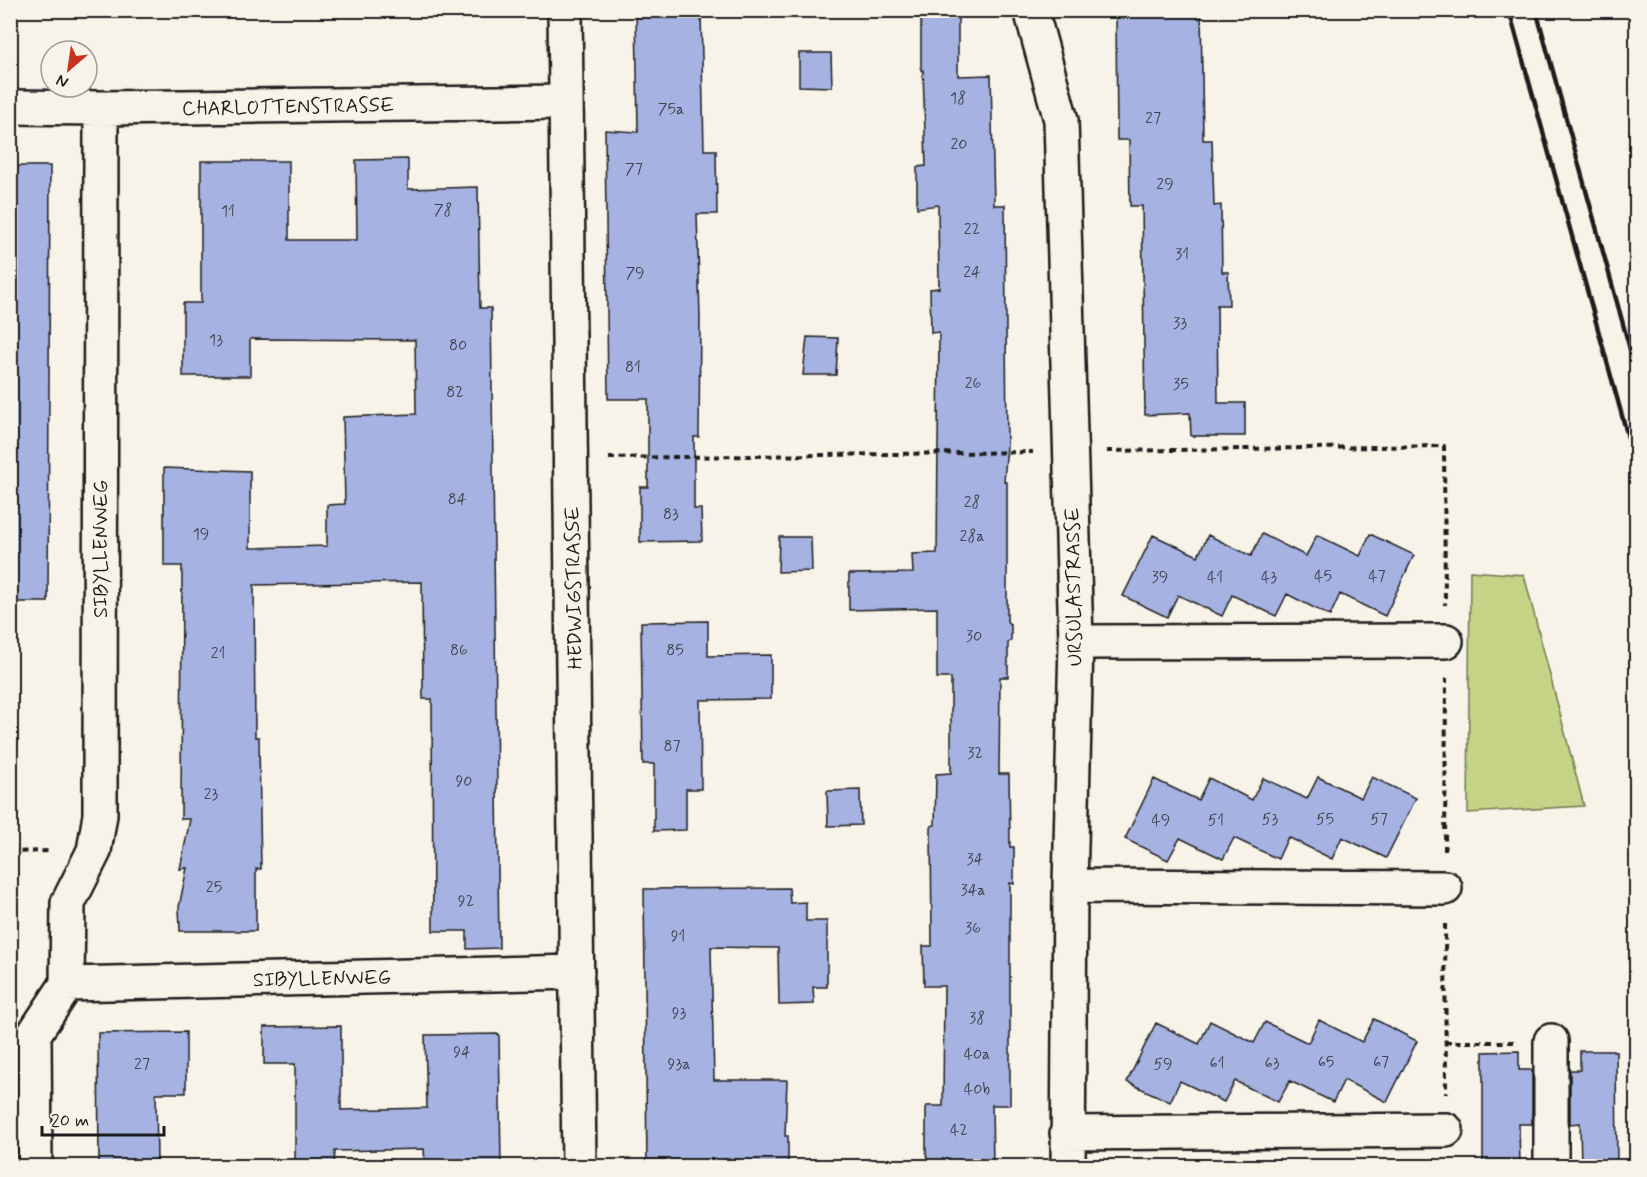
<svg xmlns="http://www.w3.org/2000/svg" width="1647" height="1177" viewBox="0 0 1647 1177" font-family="Mynerve,sans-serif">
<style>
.green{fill:#c5d387;stroke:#707852;stroke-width:1.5}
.building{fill:#a6b2e2;stroke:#1c1c1c;stroke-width:1.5}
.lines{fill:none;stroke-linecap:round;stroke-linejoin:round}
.minor-casing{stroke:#1c1c1c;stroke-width:38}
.path{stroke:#1c1c1c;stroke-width:4;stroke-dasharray:6 4.5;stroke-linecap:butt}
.minor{stroke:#f7f3e8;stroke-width:33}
.rail{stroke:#1c1c1c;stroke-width:4.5}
.labels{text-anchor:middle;stroke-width:4.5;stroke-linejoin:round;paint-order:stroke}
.number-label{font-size:16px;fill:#3e424e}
.street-label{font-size:20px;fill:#1c1c1c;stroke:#f7f3e8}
</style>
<rect width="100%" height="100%" fill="#f7f3e8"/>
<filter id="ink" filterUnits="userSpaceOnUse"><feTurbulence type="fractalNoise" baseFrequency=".0167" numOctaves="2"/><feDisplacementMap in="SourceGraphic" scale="12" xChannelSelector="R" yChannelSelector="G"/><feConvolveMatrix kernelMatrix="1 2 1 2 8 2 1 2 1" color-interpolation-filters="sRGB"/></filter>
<g filter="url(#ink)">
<path class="green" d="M1470,571L1524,575L1584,806L1468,813Z"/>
<path class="building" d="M636,10L701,13L704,150H716L717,214H697L700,318L699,437H694V509H701L702,541L640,542V487H648V399H608L605,130L638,132Z
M921,10H958V76L991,75L994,205H1005L1007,445L1004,482H1007V621L1011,626V640L1008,643V677H1000L999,774H1009L1010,847H1014V884L1010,883V1105H992L993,1167H928L926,1152V1106H943L944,986H924L923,946H932L931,826L935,825L936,774L951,773V678H937V608L849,610V574L913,573L912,554L937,553L939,332L931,333L930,289L939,288L938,205L917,208V167L926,166L923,70H921Z
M1116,10H1201L1203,140H1212L1214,206L1221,205L1222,272H1228L1229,305H1217L1218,403H1245V436H1191L1190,413L1145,415L1142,206H1130L1129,140H1117Z
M799,53H831L832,87L799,86Z
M408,159V189L478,187L480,308H491L499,948L467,949V931H433L432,699H423L422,582L254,585L255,737H259L260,817L261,869H256V931H180L179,907L187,868L180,869L190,819H181L182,566H164V468L250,471V548L327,546V505L345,504L343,417L416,414L415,340L250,339V376H183V303H201V161H289V240H357L356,160Z
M17,166H50L48,602H10V205H17Z
M807,337L838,338L836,375H803Z
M1262,534L1306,556L1317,535L1360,556L1370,534L1414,555L1385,616L1340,594L1330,616L1287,594L1276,616L1232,595L1222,616L1178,595L1167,617L1123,596L1153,535L1198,556L1208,535L1251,556Z
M779,537H811L812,571L778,572Z
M708,621V656L771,655V699L700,700L701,789H686V830L654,831V764H643L641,622Z
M1318,777L1361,798L1372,777L1416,798L1386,858L1342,837L1332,859L1288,837L1278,859L1234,838L1223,859L1180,838L1168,860L1125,839L1154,779L1198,800L1209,778L1252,800L1263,778L1307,799Z
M860,790L861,825L828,826L827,791Z
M789,888L790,903L806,902V921H827V987H813L814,1004L779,1005L778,948L711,947V950L714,1080H787L785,1136H788V1167H647L644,889Z
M1374,1019L1417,1041L1387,1102L1344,1080L1333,1102L1290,1081L1278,1102L1235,1081L1224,1102L1180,1081L1170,1102L1127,1082L1156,1023L1199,1044L1210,1021L1254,1043L1265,1022L1308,1043L1319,1020L1362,1042Z
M341,1026V1110L427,1108L425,1035L499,1034L501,1167H430V1164H425L424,1149L335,1151L334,1165H295V1064H264V1027Z
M186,1032V1093H156L157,1161H152V1167H99L98,1033Z
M1519,1051V1070H1532V1124H1519L1520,1167H1483V1052Z
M1580,1051H1616L1617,1167H1581L1580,1123L1570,1124V1070H1580Z"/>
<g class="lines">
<g class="minor-casing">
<path id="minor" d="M565,10L579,1166
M1031,10L1061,120L1076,642L1070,886L1068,1166
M10,107L101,108L566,102
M1076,642L1446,641
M1070,886L1445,888
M67,984L577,972
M1067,1133L1446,1130
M35,1166L34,1034L67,984L68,903L94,851L100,815L101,108
M1551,1166V1041"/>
</g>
<path class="path" d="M1107,451L1444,446L1445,605
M609,458L1033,452
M1445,851L1446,678
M10,852L52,851
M1445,924L1446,1094
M1445,1042H1514"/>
<use href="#minor" class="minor"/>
<path class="rail" d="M1509,10L1636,466
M1536,10L1636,371"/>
</g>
</g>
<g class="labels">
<g class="number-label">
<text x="958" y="103">18</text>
<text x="671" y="114">75a</text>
<text x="1153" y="123">27</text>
<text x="959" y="149">20</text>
<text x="634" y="174">77</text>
<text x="1165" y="189">29</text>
<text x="443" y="215">78</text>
<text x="228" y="216">11</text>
<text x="972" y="234">22</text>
<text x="1182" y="259">31</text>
<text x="972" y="277">24</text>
<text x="635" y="278">79</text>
<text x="1180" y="328">33</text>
<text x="216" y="345">13</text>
<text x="458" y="350">80</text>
<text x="633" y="372">81</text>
<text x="973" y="388">26</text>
<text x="1181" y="389">35</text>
<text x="455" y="397">82</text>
<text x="457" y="504">84</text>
<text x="972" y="507">28</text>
<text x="671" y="519">83</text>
<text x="201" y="539">19</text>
<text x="972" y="541">28a</text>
<text x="1323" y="581">45</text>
<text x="1377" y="581">47</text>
<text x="1160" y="582">39</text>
<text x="1215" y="582">41</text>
<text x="1269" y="582">43</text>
<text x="974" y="641">30</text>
<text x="459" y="655">86</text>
<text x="675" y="655">85</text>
<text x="218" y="658">21</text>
<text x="672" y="751">87</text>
<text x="975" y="758">32</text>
<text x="464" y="786">90</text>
<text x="211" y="799">23</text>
<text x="1270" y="824">53</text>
<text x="1325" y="824">55</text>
<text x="1379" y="824">57</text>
<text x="1161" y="825">49</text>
<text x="1216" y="825">51</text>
<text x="975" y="864">34</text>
<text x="214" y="892">25</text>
<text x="973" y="895">34a</text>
<text x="466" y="906">92</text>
<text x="973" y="933">36</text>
<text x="678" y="941">91</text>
<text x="679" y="1018">93</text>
<text x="977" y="1023">38</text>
<text x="462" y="1057">94</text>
<text x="977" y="1059">40a</text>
<text x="1326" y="1067">65</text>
<text x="1381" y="1067">67</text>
<text x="1217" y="1068">61</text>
<text x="1272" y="1068">63</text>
<text x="142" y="1069">27</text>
<text x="679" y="1069">93a</text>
<text x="1163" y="1069">59</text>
<text x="977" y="1094">40b</text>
<text x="959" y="1135">42</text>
</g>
<g class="street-label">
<text transform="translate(288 106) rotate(-1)" y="7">CHARLOTTENSTRASSE</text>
<text transform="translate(100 549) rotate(-90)" y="7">SIBYLLENWEG</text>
<text transform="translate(1073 587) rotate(-91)" y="7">URSULASTRASSE</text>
<text transform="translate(573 588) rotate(-91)" y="7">HEDWIGSTRASSE</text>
<text transform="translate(322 978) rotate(-1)" y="7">SIBYLLENWEG</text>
</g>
</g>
<rect width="1647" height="1177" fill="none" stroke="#f7f3e8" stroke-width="36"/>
<rect x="18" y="18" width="1611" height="1141" fill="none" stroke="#1c1c1c" stroke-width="2" filter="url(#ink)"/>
<g transform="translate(69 69) rotate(209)"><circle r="28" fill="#f7f3e8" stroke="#9f9d96" stroke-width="1.5"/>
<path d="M0-4.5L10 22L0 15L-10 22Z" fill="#c8321e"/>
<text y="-9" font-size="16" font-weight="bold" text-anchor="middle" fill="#1c1c1c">N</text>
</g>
<path d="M42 1126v9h122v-9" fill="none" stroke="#1c1c1c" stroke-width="3"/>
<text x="51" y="1126" font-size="18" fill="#1c1c1c" stroke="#f7f3e8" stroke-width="4.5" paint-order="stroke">20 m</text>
</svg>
